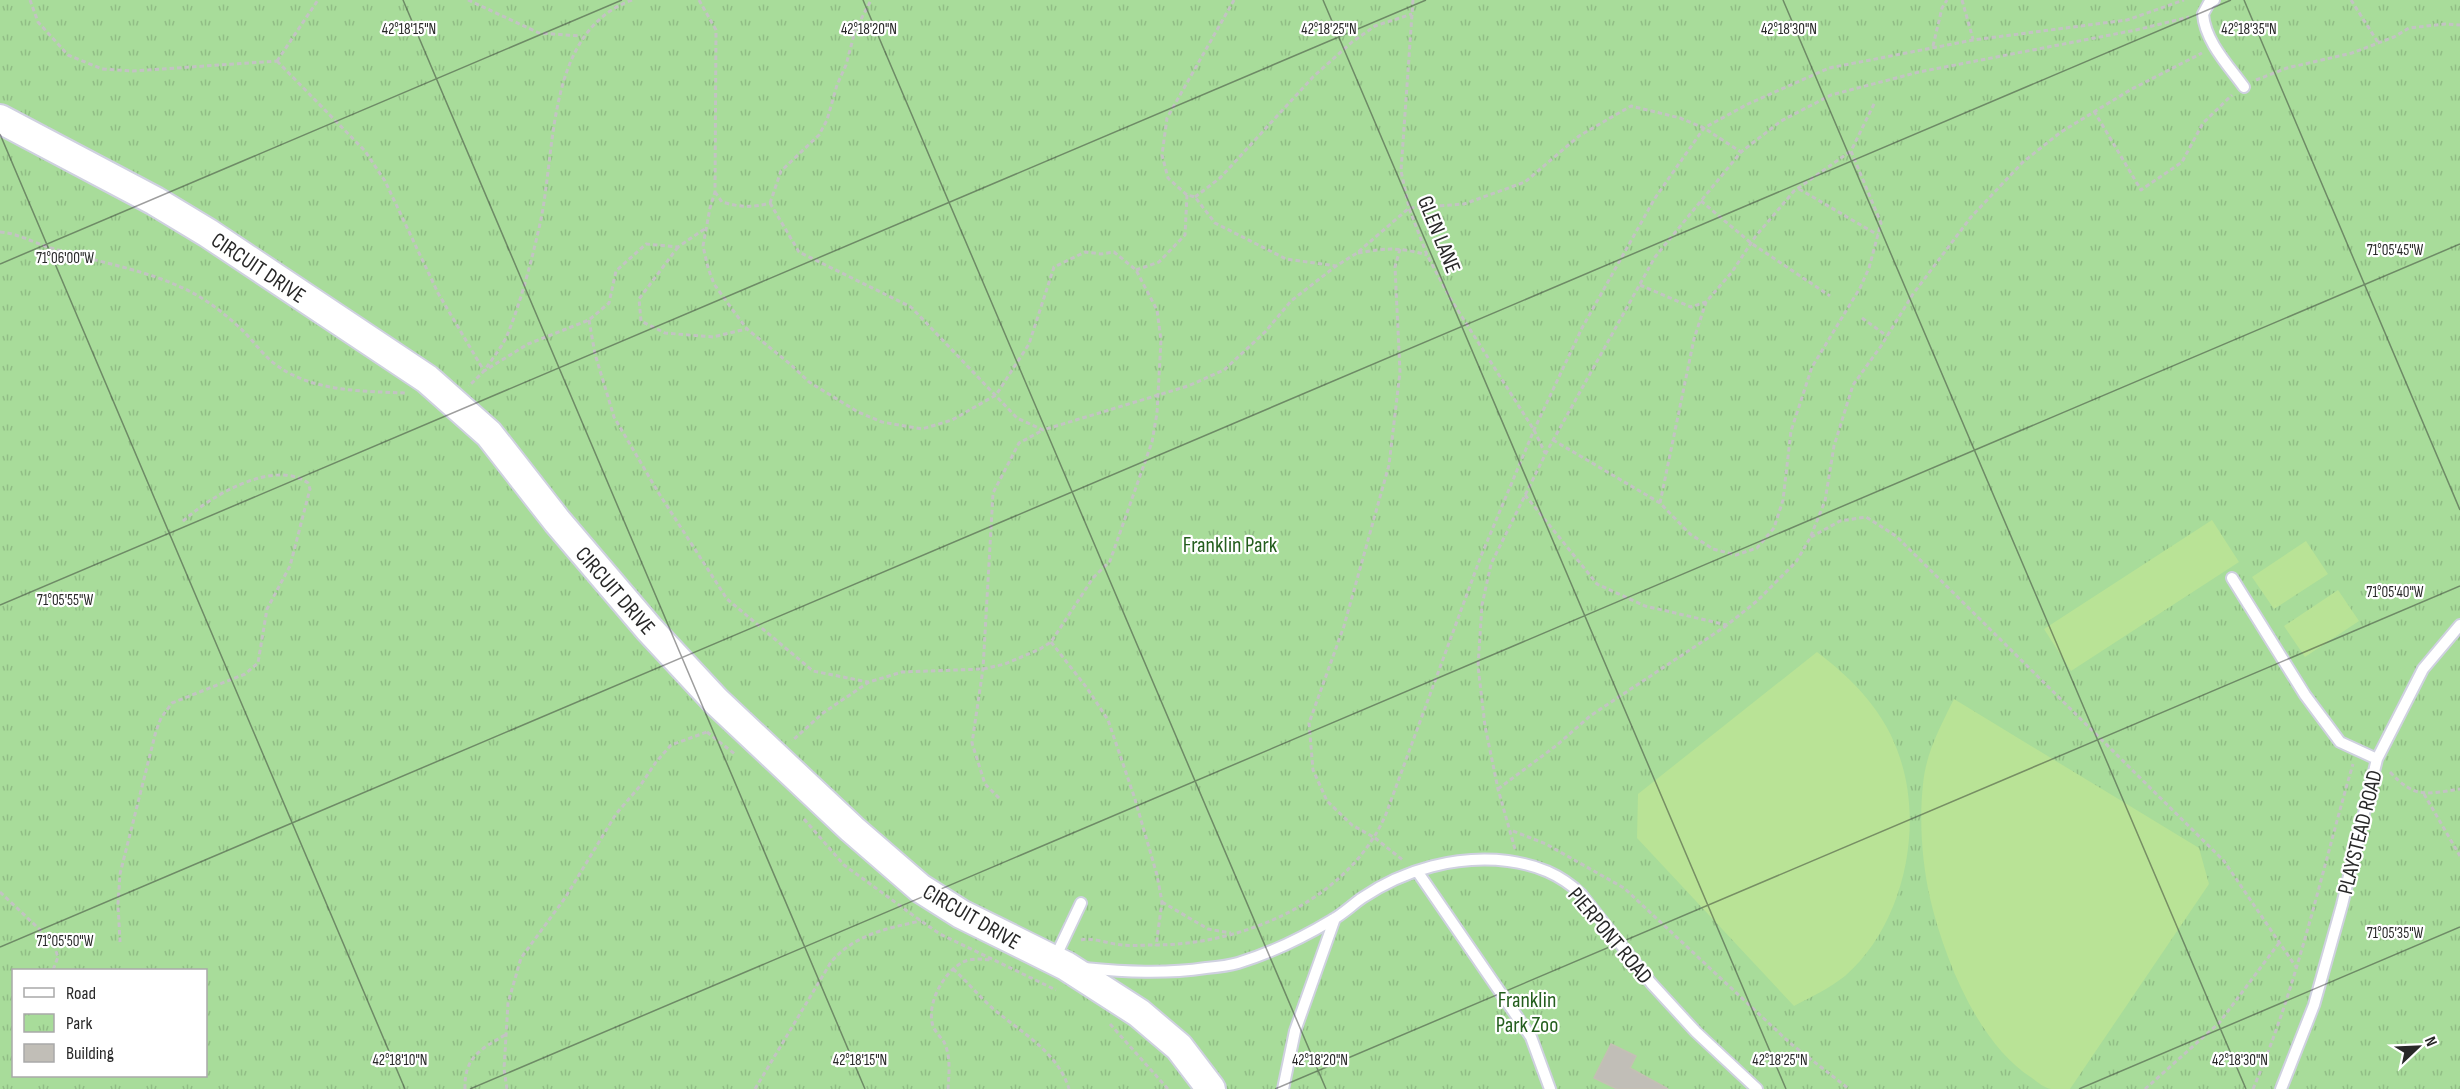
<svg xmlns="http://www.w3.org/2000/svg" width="2460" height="1089" viewBox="0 0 2460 1089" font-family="'Sofia Sans Condensed',sans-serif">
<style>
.park{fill:url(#park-tufts);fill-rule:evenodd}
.pitch{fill:#b9e396}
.building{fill:#c1beb7;stroke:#c4c0b4;stroke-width:1.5}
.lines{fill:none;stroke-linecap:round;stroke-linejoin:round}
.service-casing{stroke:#cfd1e0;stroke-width:14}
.secondary-casing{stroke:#cfd1e0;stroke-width:32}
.path{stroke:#c3c3c3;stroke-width:3;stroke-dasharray:4.5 3;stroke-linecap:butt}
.service{stroke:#fff;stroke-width:10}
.secondary{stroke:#fff;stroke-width:28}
.ticks{fill:none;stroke:#282828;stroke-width:1.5;stroke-opacity:0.45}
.labels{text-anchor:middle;stroke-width:4.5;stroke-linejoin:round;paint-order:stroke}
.street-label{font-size:22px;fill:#282828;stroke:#fff}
.park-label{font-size:22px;fill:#245e1e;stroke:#fff}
.ticks-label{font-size:15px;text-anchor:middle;fill:#282828;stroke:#fff;stroke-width:4.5;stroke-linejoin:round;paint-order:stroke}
</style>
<defs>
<pattern id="park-tufts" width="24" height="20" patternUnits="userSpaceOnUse" patternTransform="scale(1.5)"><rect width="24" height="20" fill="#a8dc9a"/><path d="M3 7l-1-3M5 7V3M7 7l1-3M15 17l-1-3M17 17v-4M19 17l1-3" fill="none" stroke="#91bd85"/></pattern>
</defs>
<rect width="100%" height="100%" fill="#e9e4da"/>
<path class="park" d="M0,0H2460V1089H0ZM14,970H206V1076H14Z"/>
<path class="pitch" d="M2212,520L2239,562L2071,671L2044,629Z
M2306,541L2328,574L2274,609L2252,577Z
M2338,590L2359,621L2305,657L2284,626Z
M1817,652C1853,679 1886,713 1900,758C1924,829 1903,926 1845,976C1830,988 1811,997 1794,1006L1637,838L1638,794Z
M1954,699L2199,848L2209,884L2070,1089C2064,1089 2057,1089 2051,1089C2045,1088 2037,1082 2032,1078C1978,1044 1944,958 1930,898C1922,862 1919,821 1923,784C1926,753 1940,727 1954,699Z"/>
<path class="building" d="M1611,1044L1636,1056L1630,1068L1668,1089H1617L1594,1078Z"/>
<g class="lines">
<g class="service-casing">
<path id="service" d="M2214,0L2209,3L2203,14C2205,41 2228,65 2244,87
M2232,578L2305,695L2340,742L2377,759
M1417,871L1531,1037L1550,1089
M1054,960L1081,903
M1084,968C1126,972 1165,974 1206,968C1217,967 1228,966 1238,963C1271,953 1302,938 1332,920C1343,914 1352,905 1362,898C1405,869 1457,855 1508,861C1537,865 1560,874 1581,894L1651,983L1696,1032L1757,1089
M1283,1089L1295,1031L1335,918
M2281,1089L2314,1005L2342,905L2377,759L2423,669L2460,625"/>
</g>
<g class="secondary-casing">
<path id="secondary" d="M0,119L155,201L208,233L427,379L489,434L557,521L649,629L716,701L852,829L920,888L961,914L1066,966L1139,1013L1179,1047L1211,1089"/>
</g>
<path class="path" d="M30,0L38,22L68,55L102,69L133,71L277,61
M468,0L539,33L581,36
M632,0C547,31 556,146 541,219C534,252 521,302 508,333C503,346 492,359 484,371L528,344L589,320L609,303L616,271L646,244L678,247L706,228
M699,0L716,30L715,192L710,208L703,246L708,268L714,284L732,309L747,329L790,364L809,382L858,412L882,422L922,429L952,420L996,395L1029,344L1054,267L1085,252L1101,254L1114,252L1136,270L1157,310L1161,340L1157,413L1152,442L1110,561L1093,578L1051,642L1040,649L1005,664L983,669L902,672L869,682L823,713L792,741
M1234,0L1167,118L1162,155L1168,178L1187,195L1195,197L1215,223L1286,259L1336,266
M1413,0L1401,171L1409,208L1427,255L1450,298L1534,430L1545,453
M1962,0L1973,39
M2351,0L2379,44
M1933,46L1942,8L1947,0
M277,61L365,151L385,181L438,293L484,371L469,386
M277,61L318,0
M2256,80L2287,68L2352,53L2394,37L2409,28L2445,24L2460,25
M2094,111L2141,190L2182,162L2203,123L2232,95
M1799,189L1878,235
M715,192L722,202C739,207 752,208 770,203
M1195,197L1220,178L1313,77L1352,42L1375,26L1412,14
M1701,201L1751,243L1830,296
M770,203L799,252L911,307L1017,418L1043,430L1188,386L1224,370L1265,332L1291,301L1336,266L1357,253L1409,208L1464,204L1525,182L1579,136L1631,106L1680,118L1704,128L1741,152
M770,203L781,171L819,135L827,120L837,85L846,65L855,31L871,0
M0,232C17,233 32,242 48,247C95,262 147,269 191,292C208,301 225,314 239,327C250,337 259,350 270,360C307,392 360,391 405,393
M678,247L639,299L641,321L665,333L713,337L746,329
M1400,249L1395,267L1400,372L1389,465L1344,626L1309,723L1313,770L1327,801L1352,825L1375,838L1404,861
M1358,253C1385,248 1400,247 1427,255
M1136,270L1159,262L1185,235L1187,195
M1640,285L1691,307L1706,302L1732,272L1755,237L1794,191L1851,151
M1862,318L1887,336
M589,320L595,354L614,417L658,492L727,599L813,671L868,682
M1553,440L1660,503L1690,534L1713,549L1736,555L1757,548L1774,528L1783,500L1791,431L1812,367L1860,288L1869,268L1881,223L1851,151L1875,102
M1525,495L1597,584L1645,606L1727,625L1757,601L1796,562L1810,538L1825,501L1834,446L1853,385L1881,346L1913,294L1971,217L2023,162L2061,132L2130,90L2202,53
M1660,503L1694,339L1706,302
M1811,537L1840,521L1866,517L1896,536L2224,861L2296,967
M1051,642L1087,688L1108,720L1134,796L1157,875L1162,902L1156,946
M707,732L736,755
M2390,772C2415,799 2426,794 2460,789
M1498,789L1557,745L1590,716L1726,626
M2424,794L2460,856
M999,798L985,784L972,743L983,669L993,493L1019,443L1043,430
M804,819L844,865L921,921L940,934L1056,990
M1513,831L1546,844L1624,888L1790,1043L1849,1089
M1515,849L1498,789L1485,726L1478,666L1482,605L1491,564L1546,453L1655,257L1741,152L1781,121L1831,95L1919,72L2136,30L2189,17
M0,892L53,942L58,957L53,970
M1162,902L1208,929L1231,933
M1081,940C1092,937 1109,944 1122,945C1132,946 1143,945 1154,945C1244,945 1349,900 1386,814L1481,556L1534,430L1582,328L1655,198L1704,128L1748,104L1829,68L1973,40L2127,20L2184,0
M120,942L118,904L120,874L156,731L161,718L172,703L245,674L258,663L267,609L290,566L310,489L308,483C273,458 209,497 182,522
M953,969C968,982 981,999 997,1012C1024,1034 1058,1053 1069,1089
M1110,1024L1168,1089
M465,1089C464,1057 481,1049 505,1035
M507,1089L504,1069L508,1003L521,958L565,898L616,814L640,786L656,762L671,745L707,732
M755,1089L831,962C854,935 887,928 921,921
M948,1089C949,1074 951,1056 944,1042C940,1036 933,1030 932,1022C928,1001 944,972 963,962C972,958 981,959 991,960
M2145,1089L2219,1023L2279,943
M2253,1089C2298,985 2321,873 2353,764"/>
<use href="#service" class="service"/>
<use href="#secondary" class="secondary"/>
</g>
<path class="ticks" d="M403,0L865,1089M863,0L1326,1089M1323,0L1786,1089M1783,0L2246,1089M2244,0L2460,510M0,134L405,1089M0,264L622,0M0,605L1426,0M0,947L2231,0M470,1089L2460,244M1275,1089L2460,586M2079,1089L2460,927"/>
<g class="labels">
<g class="street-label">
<text transform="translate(1440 234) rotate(68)" y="8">GLEN LANE</text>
<text transform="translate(259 267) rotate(34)" y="8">CIRCUIT DRIVE</text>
<text transform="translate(616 590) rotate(49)" y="8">CIRCUIT DRIVE</text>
<text transform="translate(2359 832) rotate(-76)" y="8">PLAYSTEAD ROAD</text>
<text transform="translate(972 916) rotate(30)" y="8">CIRCUIT DRIVE</text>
<text transform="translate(1611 935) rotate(50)" y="8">PIERPONT ROAD</text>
</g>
<g class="park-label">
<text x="1230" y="552">Franklin Park</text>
<text x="1527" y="1007">Franklin<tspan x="1527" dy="25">Park Zoo</tspan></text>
</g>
</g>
<g class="ticks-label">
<text x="409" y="34">42°18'15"N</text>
<text x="869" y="34">42°18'20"N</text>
<text x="1329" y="34">42°18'25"N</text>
<text x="2249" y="34">42°18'35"N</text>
<text x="1789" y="34">42°18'30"N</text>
<text x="2395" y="255">71°05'45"W</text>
<text x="65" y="263">71°06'00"W</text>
<text x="2395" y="597">71°05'40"W</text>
<text x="65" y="605">71°05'55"W</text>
<text x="2395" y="938">71°05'35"W</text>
<text x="65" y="946">71°05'50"W</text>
<text x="400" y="1065">42°18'10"N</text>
<text x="860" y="1065">42°18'15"N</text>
<text x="1320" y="1065">42°18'20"N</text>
<text x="1780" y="1065">42°18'25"N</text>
<text x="2240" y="1065">42°18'30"N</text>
</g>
<rect x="12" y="969" width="195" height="108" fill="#ffffff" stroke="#a9a9a9" stroke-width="1.5"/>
<rect x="24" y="988" width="30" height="9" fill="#ffffff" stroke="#a9a9a9" stroke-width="1.5"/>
<text x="66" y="999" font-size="18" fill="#282828">Road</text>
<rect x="24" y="1014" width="30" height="18" fill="url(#park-tufts)" stroke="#a9a9a9" stroke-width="1.5"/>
<text x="66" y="1029" font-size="18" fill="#282828">Park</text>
<rect x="24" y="1044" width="30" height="18" fill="#c1beb7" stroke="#a9a9a9" stroke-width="1.5"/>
<text x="66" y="1059" font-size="18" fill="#282828">Building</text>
<g transform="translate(2418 1047) rotate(67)" stroke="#ffffff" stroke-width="4.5" paint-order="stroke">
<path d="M0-4.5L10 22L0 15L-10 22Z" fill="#282828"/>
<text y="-9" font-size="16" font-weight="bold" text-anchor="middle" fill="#282828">N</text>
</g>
</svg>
